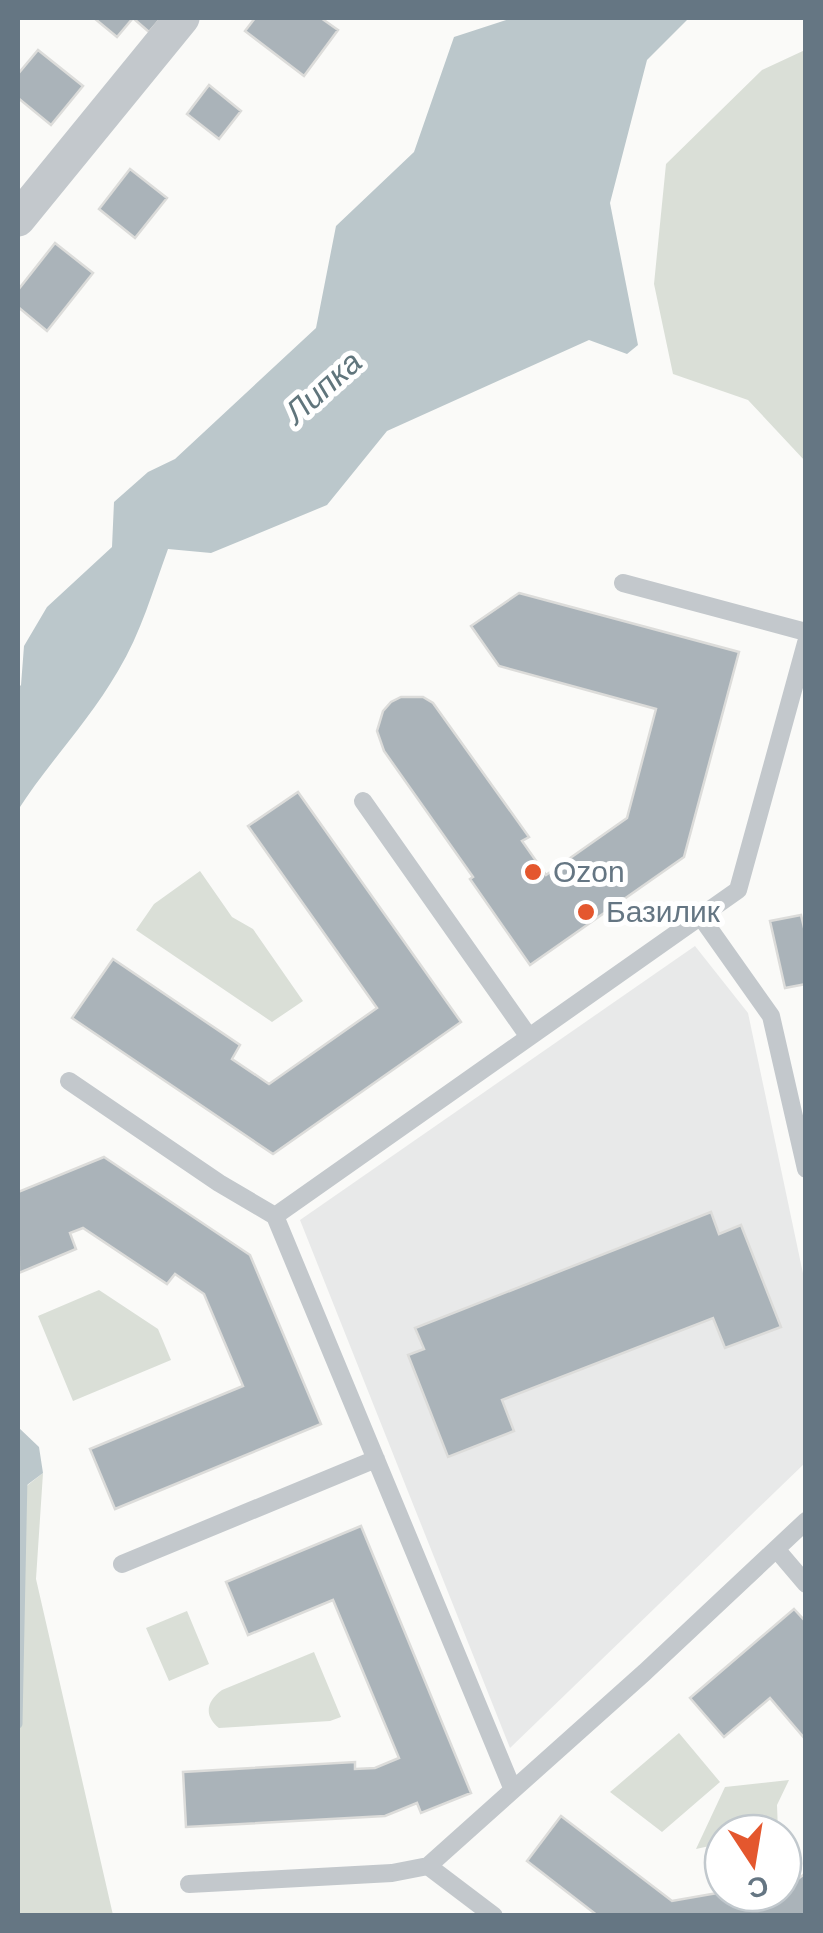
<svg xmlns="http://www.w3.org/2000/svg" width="823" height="1933" viewBox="0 0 823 1933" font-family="Arial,sans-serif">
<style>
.built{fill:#e8e9e9}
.green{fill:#dadfd7}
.water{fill:#bbc7cb}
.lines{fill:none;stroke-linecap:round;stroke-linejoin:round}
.stream{stroke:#bbc7cb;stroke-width:9}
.building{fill:#aab3b9;stroke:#dcdcda;stroke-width:2.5}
.lane{stroke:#c3c8cc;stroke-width:18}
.street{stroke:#c3c8cc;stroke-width:35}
.poi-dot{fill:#e4572e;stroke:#fff;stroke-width:4}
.labels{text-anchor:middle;stroke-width:10;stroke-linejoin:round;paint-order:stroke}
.poi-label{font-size:30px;fill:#657683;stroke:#fff;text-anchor:start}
.water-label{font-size:32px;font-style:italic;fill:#60757c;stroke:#fff}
</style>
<rect width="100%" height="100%" fill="#fafaf8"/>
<path class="built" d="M695,946L748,1013L805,1283V1463L510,1748L300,1220Z"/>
<path class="green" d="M805,50V461L748,400L673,374L654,284L666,164L762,70Z
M200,871L232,917L253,929L303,1001L272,1022L136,930L154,904Z
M99,1290L158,1329L171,1360L73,1401L38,1316Z
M43,1473L36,1579L113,1915H18V1479L24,1488Z
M187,1611L209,1664L169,1681L146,1628Z
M314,1652L341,1717L330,1721L219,1728C203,1715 207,1701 222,1690Z
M679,1733L720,1782L662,1832L610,1792Z
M789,1780L777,1805L778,1831L723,1833V1843L696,1849L725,1787Z"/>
<path class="water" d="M512,18H689L647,60L610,203L638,345L627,354L589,340L387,431L327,505L211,553L168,549C153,590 141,633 118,671C89,721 49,762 18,810V688L21,685L24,646L47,607L112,547L114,502L148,472L175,459L316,328L336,226L414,152L454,37Z
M18,1427L39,1447L43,1473L23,1488L18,1479Z"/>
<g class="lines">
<path class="stream" d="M18,1724L23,1477"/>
</g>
<path class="building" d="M94,18H161L149,32L133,18L117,37Z
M255,18H321L338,30L304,76L245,31Z
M38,50L83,86L51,125L18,98V74Z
M209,85L241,111L219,139L187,114Z
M130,169L167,198L135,238L99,209Z
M55,243L93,273L47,331L18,307V290Z
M519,593L739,652L684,857L530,965L470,879L473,877L384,751L377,731L383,711L391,702L401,697H423L433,703L529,837L522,841L546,875L627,818L656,709L499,666L471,626Z
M298,792L461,1022L273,1154L72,1018L113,959L240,1045L232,1059L269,1084L377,1008L248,826Z
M801,915L806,936V984L785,988L770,921Z
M104,1157L250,1255L321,1424L115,1509L90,1449L243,1386L204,1294L175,1274L167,1284L83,1228L70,1233L76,1249L19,1273L18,1192Z
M711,1212L719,1234L741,1225L781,1327L725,1348L713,1318L502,1400L514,1431L448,1457L408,1355L424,1349L415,1328Z
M361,1526L471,1793L421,1813L417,1803L385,1816L186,1827L183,1772L355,1762V1769L375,1768L399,1758L333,1600L248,1635L226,1582Z
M794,1609L806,1622V1740L770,1698L724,1737L690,1698Z
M561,1816L672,1901L723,1892L783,1893V1881L799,1878L806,1873V1916H598L527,1861Z"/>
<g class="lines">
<path class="lane" d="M623,583L806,632
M363,801L529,1037
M701,917L771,1016L806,1169
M69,1081L219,1183L275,1216
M777,1550L806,1584
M122,1564L376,1459
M513,1790L275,1216L738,890L806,643
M428,1866L494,1916
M189,1884L392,1873L428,1866L645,1672L806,1521"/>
<path class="street" d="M18,219L182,18"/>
</g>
<g class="poi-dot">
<circle cx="533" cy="872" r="10"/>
<circle cx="586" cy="912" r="10"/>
</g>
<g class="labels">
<g class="poi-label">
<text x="553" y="882">Ozon</text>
<text x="606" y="922">Базилик</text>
</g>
<g class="water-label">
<text transform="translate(323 387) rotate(-42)" y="11">Липка</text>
</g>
</g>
<rect width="823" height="1933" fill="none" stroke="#657683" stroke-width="40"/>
<g transform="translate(753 1863) rotate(168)"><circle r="48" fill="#ffffff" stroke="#c1c8cd" stroke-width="2.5"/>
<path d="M0-8L18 38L0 25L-18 38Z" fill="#e4572e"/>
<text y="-15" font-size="28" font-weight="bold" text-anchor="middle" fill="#657683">С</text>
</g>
</svg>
